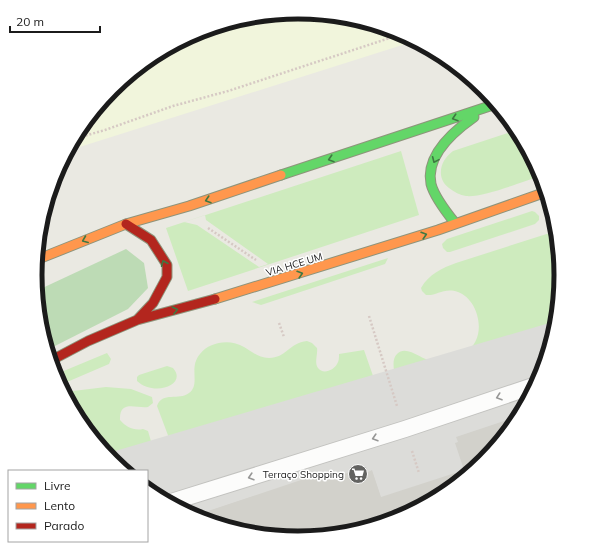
<svg xmlns="http://www.w3.org/2000/svg" width="595" height="550" viewBox="0 0 595 550" font-family="Mulish,sans-serif">
<style>
.education{fill:#f1f5dc}
.grass{fill:#ceebbe;fill-rule:evenodd}
.forest{fill:#bddbb5}
.parking{fill:#dcdcd9}
.building{fill:#d2d1cb}
.lines{fill:none;stroke-linecap:round;stroke-linejoin:round}
.lane-casing{stroke:#c2c2bf;stroke-width:18}
.fast-casing{stroke:#8e947b;stroke-width:11}
.slow-casing{stroke:#8e947b;stroke-width:11}
.jam-casing{stroke:#8e947b;stroke-width:11}
.path{stroke:#d6c9c4;stroke-width:2.5;stroke-dasharray:2 2;stroke-linecap:butt}
.lane{stroke:#fcfcfb;stroke-width:16}
.fast{stroke:#63d668;stroke-width:9}
.slow{stroke:#ff974d;stroke-width:9}
.jam{stroke:#b3261e;stroke-width:9}
.oneway{stroke:#3f7842}
.oneway2{stroke:#979796}
.labels{text-anchor:middle;stroke-width:3;stroke-linejoin:round;paint-order:stroke}
.street-label{font-size:10px;fill:#1b1b1b;stroke:#fff}
.poi-label{font-size:10px;fill:#1b1b1b;stroke:#fff;text-anchor:end}
.rim{fill:none;stroke:#1b1b1b;stroke-width:5}
</style>
<rect width="100%" height="100%" fill="#eae9e2"/>
<path class="education" d="M298,12L349,17L398,32L415,41L67,151L79,129L112,89L152,56L197,32L246,17Z"/>
<path class="grass" d="M517,130L541,176C524,181 482,198 466,196C460,195 454,192 449,188C445,185 442,181 441,175C440,165 445,157 453,151Z
M401,151L419,215L188,291L166,228ZM205,215L206,220L268,264L259,267L197,225L184,222Z
M532,211L535,212L539,216V220L535,224L450,252H447L443,248L442,244L447,239Z
M556,231L560,275L555,327L552,338L399,389C397,380 389,362 397,354C407,344 422,361 433,361C437,361 462,354 465,352C488,340 480,300 458,292C444,287 437,296 426,295L422,291L421,288C429,274 442,268 456,263Z
M388,258L385,264L261,305L252,302Z
M307,341L312,343L317,348C318,354 314,363 318,368C323,375 334,370 337,364C339,361 339,358 339,354L364,350L380,396L178,462L157,406C162,391 179,401 189,393C201,384 188,368 200,354C210,341 231,339 244,347C253,352 258,358 269,358C286,358 289,343 307,341Z
M107,353L111,359L109,364L60,385L54,375Z
M167,366L173,368C188,385 154,397 137,381V377L139,375Z
M106,387L131,389L152,397L153,403L148,407C137,409 119,399 120,420C126,427 134,431 143,429L148,431L159,469L147,471H124L111,461L79,421L64,394L73,391Z"/>
<path class="forest" d="M126,249L144,263L148,288L128,309L47,350L40,326L36,291Z"/>
<path class="parking" d="M556,321L555,327L540,376L516,421L483,461L443,494L398,518L349,533L297,538L246,533L197,518L147,490V471H124L111,461L105,454Z"/>
<path class="building" d="M519,416L516,421L483,461L466,476L455,443L458,442L456,437Z
M366,467L368,472L372,470L381,497L455,473L458,482L443,494L398,518L349,533L297,538L246,533L193,516L313,476L323,481Z"/>
<g class="lines">
<g class="lane-casing">
<path id="lane" d="M168,503L405,429L536,385"/>
</g>
<g class="fast-casing">
<path id="fast" d="M281,175L496,104
M455,223C447,213 434,196 431,184C425,155 454,131 474,117"/>
</g>
<g class="slow-casing">
<path id="slow" d="M36,260L126,224L189,206L281,175
M215,299L438,230L546,192"/>
</g>
<g class="jam-casing">
<path id="jam" d="M126,224L151,240L167,265V277L153,303L137,320
M50,361L88,341L137,320L215,299"/>
</g>
<path class="path" d="M74,139L105,130L173,106L228,91L402,34
M208,228L256,260
M369,316L397,406
M279,323L284,337
M412,451L419,473"/>
<use href="#lane" class="lane"/>
<use href="#fast" class="fast"/>
<use href="#slow" class="slow"/>
<use href="#jam" class="jam"/>
</g>
<defs><path id="oneway-chevron" d="M-2-3.5L2.5 0L-2 3.5" fill="none" stroke-width="1.6" stroke-linecap="round" stroke-linejoin="round"/></defs>
<g class="oneway">
<use href="#oneway-chevron" transform="translate(455 118) rotate(162)"/>
<use href="#oneway-chevron" transform="translate(331 159) rotate(162)"/>
<use href="#oneway-chevron" transform="translate(435 160) rotate(114)"/>
<use href="#oneway-chevron" transform="translate(208 200) rotate(162)"/>
<use href="#oneway-chevron" transform="translate(424 235) rotate(-17)"/>
<use href="#oneway-chevron" transform="translate(85 240) rotate(158)"/>
<use href="#oneway-chevron" transform="translate(164 263) rotate(-113)"/>
<use href="#oneway-chevron" transform="translate(300 274) rotate(-17)"/>
<use href="#oneway-chevron" transform="translate(175 310) rotate(-14)"/>
</g>
<g class="oneway2">
<use href="#oneway-chevron" transform="translate(499 397) rotate(161)"/>
<use href="#oneway-chevron" transform="translate(375 438) rotate(163)"/>
<use href="#oneway-chevron" transform="translate(251 477) rotate(163)"/>
</g>
<defs>
<g id="supermarket-disc" transform="scale(1)"><circle r="9.5" fill="#636361" stroke="#fff"/><path d="M-6-5.5h2.5l.6 2H6L4.5 2H-2.5L-4.4-4H-6ZM-1.5 3.2a1.3 1.3 0 1 0 .1 0ZM3 3.2a1.3 1.3 0 1 0 .1 0Z" fill="#fff"/></g>
</defs>
<g fill-rule="evenodd">
<use href="#supermarket-disc" x="358" y="474"/>
</g>
<g class="labels">
<g class="street-label">
<text transform="translate(294 264) rotate(-17)" y="4">VIA HCE UM</text>
</g>
<g class="poi-label">
<text x="344" y="478">Terraço Shopping</text>
</g>
</g>
<path d="M0 0H595V550H0ZM42 275a256 256 0 1 1 512 0a256 256 0 1 1-512 0Z" fill="#fff" fill-rule="evenodd"/>
<path class="rim" d="M42 275a256 256 0 1 1 512 0a256 256 0 1 1-512 0Z"/>
<rect x="8" y="470" width="140" height="72" fill="#ffffff" stroke="#a4a4a4"/>
<rect x="16" y="483" width="20" height="6" fill="#63d668" stroke="#a4a4a4"/>
<text x="44" y="490" font-size="12" fill="#1b1b1b">Livre</text>
<rect x="16" y="503" width="20" height="6" fill="#ff974d" stroke="#a4a4a4"/>
<text x="44" y="510" font-size="12" fill="#1b1b1b">Lento</text>
<rect x="16" y="523" width="20" height="6" fill="#b3261e" stroke="#a4a4a4"/>
<text x="44" y="530" font-size="12" fill="#1b1b1b">Parado</text>
<path d="M10 26v6h90v-6" fill="none" stroke="#1b1b1b" stroke-width="2"/>
<text x="16" y="26" font-size="12" fill="#1b1b1b" stroke="#ffffff" stroke-width="3" paint-order="stroke">20 m</text>
</svg>
